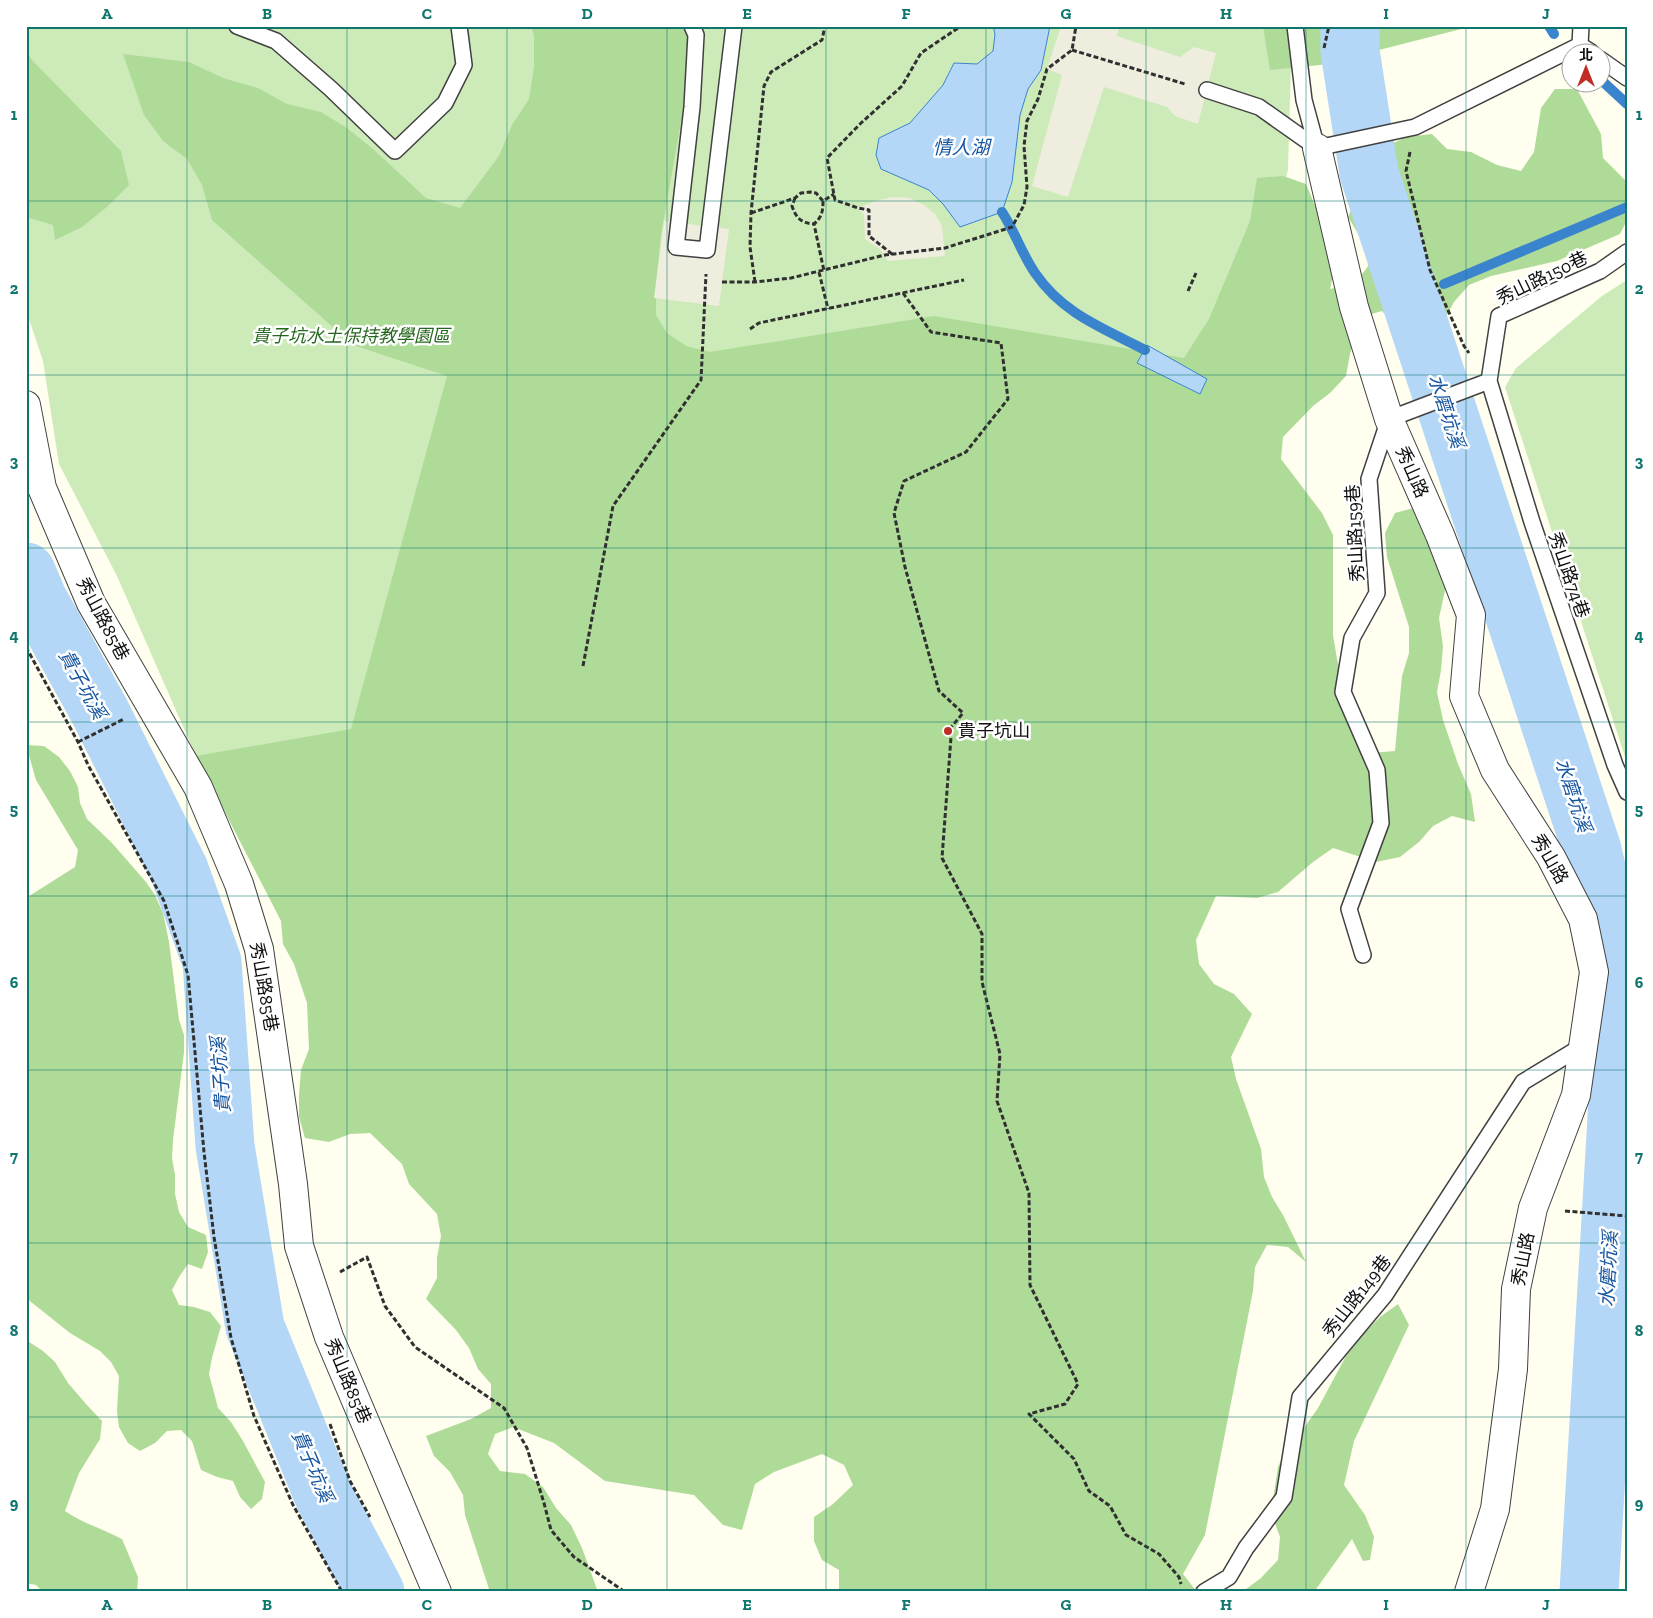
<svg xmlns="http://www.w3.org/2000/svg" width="1653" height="1618" viewBox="0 0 1653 1618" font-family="'Zilla Slab','Noto Sans TC',serif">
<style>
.green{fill:#cdeab9}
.forest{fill:#afdb98}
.plaza{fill:#efedde}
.water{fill:#b4d7f7;stroke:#3a84ce}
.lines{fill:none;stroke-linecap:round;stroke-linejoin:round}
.stream{stroke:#3a84ce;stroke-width:10}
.river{stroke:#b4d7f7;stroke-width:59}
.service-casing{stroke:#414141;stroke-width:18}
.minor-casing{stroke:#414141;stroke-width:30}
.path{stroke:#303030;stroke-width:3;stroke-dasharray:5 2.5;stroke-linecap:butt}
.service{stroke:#fff;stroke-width:15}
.minor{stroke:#fff;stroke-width:28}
.grid{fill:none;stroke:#0f766e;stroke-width:1;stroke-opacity:0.55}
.poi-dot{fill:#c02d25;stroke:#fff;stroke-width:2}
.labels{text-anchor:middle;stroke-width:5;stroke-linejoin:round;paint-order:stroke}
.street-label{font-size:18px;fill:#0e0e0e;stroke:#fff}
.park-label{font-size:18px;font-style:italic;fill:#25671e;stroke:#fff}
.poi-label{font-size:18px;fill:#0e0e0e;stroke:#fff;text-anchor:start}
.water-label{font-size:19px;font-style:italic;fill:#1656a1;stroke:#fff}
.neatline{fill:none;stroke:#0f766e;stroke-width:2}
.grid-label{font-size:16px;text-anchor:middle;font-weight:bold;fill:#0f766e}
</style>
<rect width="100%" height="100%" fill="#fffeef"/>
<path class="green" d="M26,26H1292L1288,169L1235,407L482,734L196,756L117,576L59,464L43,361L26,310Z
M1627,280V763L1505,387L1516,368L1602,296Z"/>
<path class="forest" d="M531,26H698L661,235L656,286V315L667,333L686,346L710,352L934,316L1184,358L1209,319L1250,221L1257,178L1283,176L1306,184L1316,208L1335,267L1330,289C1360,284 1364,274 1378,248L1359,235L1348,217L1356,199L1358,176L1376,167L1385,147L1406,137L1432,134L1447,149L1471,152L1497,165L1521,171L1534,152L1541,108L1555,89H1577L1601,134L1603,158L1627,182V220L1620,234L1557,261L1491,276L1469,285L1454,302L1430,346L1411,343L1382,311L1361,317L1350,354L1346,376L1330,393L1313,406L1283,437L1281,459L1322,513L1333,535V635L1337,659L1342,683L1370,753L1395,751L1402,676L1409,653V627L1387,557L1385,533L1395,513L1417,507L1449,572L1439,618L1443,646L1441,670L1437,692L1443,720L1458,764L1471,794L1475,822L1452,816L1433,826L1419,842L1400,857L1376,862L1333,848L1313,862L1278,892L1257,898L1216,896L1196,940L1199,964L1214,984L1234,994L1252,1014L1231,1057L1236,1079L1261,1149L1264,1177L1272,1197L1283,1215L1306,1262L1288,1247L1267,1245L1255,1267L1253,1291L1205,1535L1183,1574L1197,1592H839V1570L822,1560L814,1541V1517L833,1504L853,1485L844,1465L822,1454L774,1472L755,1484L742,1530L723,1525L694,1495L605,1481L554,1443L513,1427L495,1434L488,1454L500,1471L525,1474L543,1487L556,1508L571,1525L582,1548L598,1592H490L465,1515L463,1495L450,1472L434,1456L426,1436L471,1419L491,1408V1384L478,1369L469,1348L456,1330L426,1299L437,1278V1258L441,1236L437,1214L409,1184L402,1164L370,1133L350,1134L329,1142L305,1138L299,1117V1095L301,1070L309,1049L307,1003L294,964L283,944L281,921L196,756L351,729L447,376L353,345L212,220L202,185L187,159L163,141L144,115L123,54L189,62L223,78L258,88L287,104L321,112L347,128L373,149L426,198L460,208L499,156L512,125L529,99L534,67V36Z
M1263,26H1473L1320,65L1270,70Z
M26,51L32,60L121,151L129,185L108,206L82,227L55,240L53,225L26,217Z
M26,745L44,746L59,757L70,771L78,787L80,803L87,819L112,843L146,882L155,895L163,913L169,942L179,1020L184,1035V1052L173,1140L172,1158L175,1175V1194L179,1212L188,1227L206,1235L208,1252L202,1269L188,1264L179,1277L172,1290L179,1305L194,1307L210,1312L221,1326L212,1358L209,1374L218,1408L231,1422L243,1441L265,1482L262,1499L251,1509L240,1497L233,1481L217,1477L201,1470L192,1441L181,1430L167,1431L155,1443L140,1451L128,1443L119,1427L117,1411L119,1376L111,1362L100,1351L70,1333L26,1298V898L75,867L78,850L36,780Z
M1398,1304L1409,1325L1354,1441L1344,1485L1365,1515L1374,1537L1370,1560L1363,1561L1352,1539L1314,1592H1242L1261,1578L1278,1560L1280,1537L1272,1515L1274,1493L1278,1467L1288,1445L1304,1428L1318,1408L1346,1356L1363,1334L1380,1317Z
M26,1340L43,1351L55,1362L68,1383L86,1404L102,1421L100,1439L79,1473L65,1511C82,1523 103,1529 122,1539L138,1577L137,1592H43L36,1585L26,1583Z"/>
<path class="plaza" d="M1061,26H1119L1117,36L1180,57L1194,47L1216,53L1198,124L1175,116L1167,107L1104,87L1068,197L1032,186L1062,75L1047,69Z
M892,197L910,198L924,205L935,214L942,226L945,256L888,261L880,249L865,239L864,215L858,208L875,201Z
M664,221L729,229L719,306L654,298Z"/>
<path class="water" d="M993,26H1050L1041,70L1028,89L1020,115L1012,182L1002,212L960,227L943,204L929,190L881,169L876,155L879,138L910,123L943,85L954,63L977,64L993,51L995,34Z
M1147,345L1207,379L1200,394L1137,363Z"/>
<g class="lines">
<path class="stream" d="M1549,26L1554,34
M1600,79L1627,104
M1002,212C1015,232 1022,254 1035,273C1063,314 1103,328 1145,350
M1444,284L1627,207
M1410,298L1432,289"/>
<path class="river" d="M1350,26V51L1369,173L1592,850L1614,946L1623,1016L1589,1592
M26,572L38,600L100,712L179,870L212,962L225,1146L255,1327L323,1494L375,1592"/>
<g class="service-casing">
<path id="service" d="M237,26L276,41L331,89L395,151L445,103L464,65L459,26
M692,26L696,35L692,107L676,247L707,250L734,26
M1295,26L1304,100L1317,148
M1581,26L1580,45L1591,52
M1600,59L1627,78
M1207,90L1259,107L1317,148L1415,127L1580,45
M1489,381L1499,316L1600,271L1627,252
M1363,955L1349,909L1381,823L1377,770L1343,692L1352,638L1377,593L1369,479L1389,419L1489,381L1532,522L1615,765L1627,792
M1204,1592L1229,1577L1246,1548L1284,1497L1300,1397L1385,1295L1523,1082L1584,1045"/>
</g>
<g class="minor-casing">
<path id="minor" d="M1317,148L1354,307L1389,419L1440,535L1471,615L1464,696L1495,770L1551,857L1583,919L1594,972L1576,1095L1533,1208L1516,1289L1513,1369L1495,1509L1469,1592
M26,405L42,488L91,603L198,787L239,884L259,949L293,1184L299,1246L329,1337L437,1592"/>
</g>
<path class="path" d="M1324,48L1329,26
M1072,50L1185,84
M1410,152L1406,171L1430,270L1464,346L1469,353
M795,198L792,206C796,218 801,223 814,224
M823,201C823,211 822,217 814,224L824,271
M751,213L795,198L801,193L810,192L816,193L823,201L834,194
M892,254L869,236V210L858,208L835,200L827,158L860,124L902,86L921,53L961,26
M819,272L828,309
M722,282H755L791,278L885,255L945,248L1012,227L1024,205L1027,187L1024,146L1027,121L1038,99L1047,69L1072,50L1076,26
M755,282L750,247L751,213L764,86L771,72L822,40L825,26
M1188,291L1196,273
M903,293L931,332L1001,343L1008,399L966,452L904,481L894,513L905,567L939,691L963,713L948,731L951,737L942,858L982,934V982L1000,1054L997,1101L1029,1193L1030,1285L1078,1384L1065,1404L1029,1414L1074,1459L1089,1491L1110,1506L1126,1535L1159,1554L1179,1577L1181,1584
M750,329L759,323L964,280
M26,647L78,742L88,765L164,901L188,975L204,1152L214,1237L231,1338L254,1416L293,1505L342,1592
M583,666L613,506L701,380L706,274
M78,742L124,719
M1565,1211L1627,1216
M340,1272L367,1257L385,1306L415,1347L504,1408L527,1448L544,1503L551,1530L574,1557L625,1592
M330,1424L350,1481L370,1517"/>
<use href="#service" class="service"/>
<use href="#minor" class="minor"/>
</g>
<path class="grid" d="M187,26V1592M347,26V1592M507,26V1592M667,26V1592M826,26V1592M986,26V1592M1146,26V1592M1306,26V1592M1466,26V1592M26,201H1627M26,375H1627M26,548H1627M26,722H1627M26,896H1627M26,1070H1627M26,1243H1627M26,1417H1627"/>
<circle class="poi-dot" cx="948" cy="731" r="5"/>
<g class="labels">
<g class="street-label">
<text transform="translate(1542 278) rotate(-26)" y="6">秀山路150巷</text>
<text transform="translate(1412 472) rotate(66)" y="6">秀山路</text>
<text transform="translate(1355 533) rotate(-93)" y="6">秀山路159巷</text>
<text transform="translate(1569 575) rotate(71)" y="6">秀山路74巷</text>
<text transform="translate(103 619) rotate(62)" y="6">秀山路85巷</text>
<text transform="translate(1550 859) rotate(60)" y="6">秀山路</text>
<text transform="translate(264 987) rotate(80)" y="6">秀山路85巷</text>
<text transform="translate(1523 1259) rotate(-79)" y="6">秀山路</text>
<text transform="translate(1357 1296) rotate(-52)" y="6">秀山路149巷</text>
<text transform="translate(348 1381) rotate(67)" y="6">秀山路85巷</text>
</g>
<g class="park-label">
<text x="351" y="342">貴子坑水土保持教學園區</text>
</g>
<g class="poi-label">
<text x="958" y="737">貴子坑山</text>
</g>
<g class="water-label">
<text x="961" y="154">情人湖</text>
<text transform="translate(1447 411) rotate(72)" y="7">水磨坑溪</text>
<text transform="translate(83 684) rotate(61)" y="7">貴子坑溪</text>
<text transform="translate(1574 795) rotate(72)" y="7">水磨坑溪</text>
<text transform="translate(220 1075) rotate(-94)" y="7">貴子坑溪</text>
<text transform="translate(1608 1269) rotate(-87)" y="7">水磨坑溪</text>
<text transform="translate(313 1466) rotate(67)" y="7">貴子坑溪</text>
</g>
</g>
<rect width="1653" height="1618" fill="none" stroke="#ffffff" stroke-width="55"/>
<g transform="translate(1586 68)"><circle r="24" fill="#ffffff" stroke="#9f9f9f"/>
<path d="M0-4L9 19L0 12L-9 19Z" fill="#c02d25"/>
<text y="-8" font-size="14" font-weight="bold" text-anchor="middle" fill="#0e0e0e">北</text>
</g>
<rect x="28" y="28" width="1598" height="1562" class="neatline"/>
<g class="grid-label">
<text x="107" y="19">A</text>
<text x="267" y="19">B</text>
<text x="427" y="19">C</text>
<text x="587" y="19">D</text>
<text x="747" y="19">E</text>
<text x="906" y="19">F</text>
<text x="1066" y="19">G</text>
<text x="1226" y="19">H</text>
<text x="1386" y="19">I</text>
<text x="1546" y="19">J</text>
<text x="14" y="120">1</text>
<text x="1639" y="120">1</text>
<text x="14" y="294">2</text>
<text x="1639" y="294">2</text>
<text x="14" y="467">3</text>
<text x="1639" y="467">3</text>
<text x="14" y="641">4</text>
<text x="1639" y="641">4</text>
<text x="14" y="815">5</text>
<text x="1639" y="815">5</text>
<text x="14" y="988">6</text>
<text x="1639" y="988">6</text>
<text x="14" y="1162">7</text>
<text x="1639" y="1162">7</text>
<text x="14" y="1336">8</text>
<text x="1639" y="1336">8</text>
<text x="14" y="1509">9</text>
<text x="1639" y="1509">9</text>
<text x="107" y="1610">A</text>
<text x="267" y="1610">B</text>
<text x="427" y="1610">C</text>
<text x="587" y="1610">D</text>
<text x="747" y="1610">E</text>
<text x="906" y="1610">F</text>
<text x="1066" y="1610">G</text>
<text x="1226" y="1610">H</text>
<text x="1386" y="1610">I</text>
<text x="1546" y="1610">J</text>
</g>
</svg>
